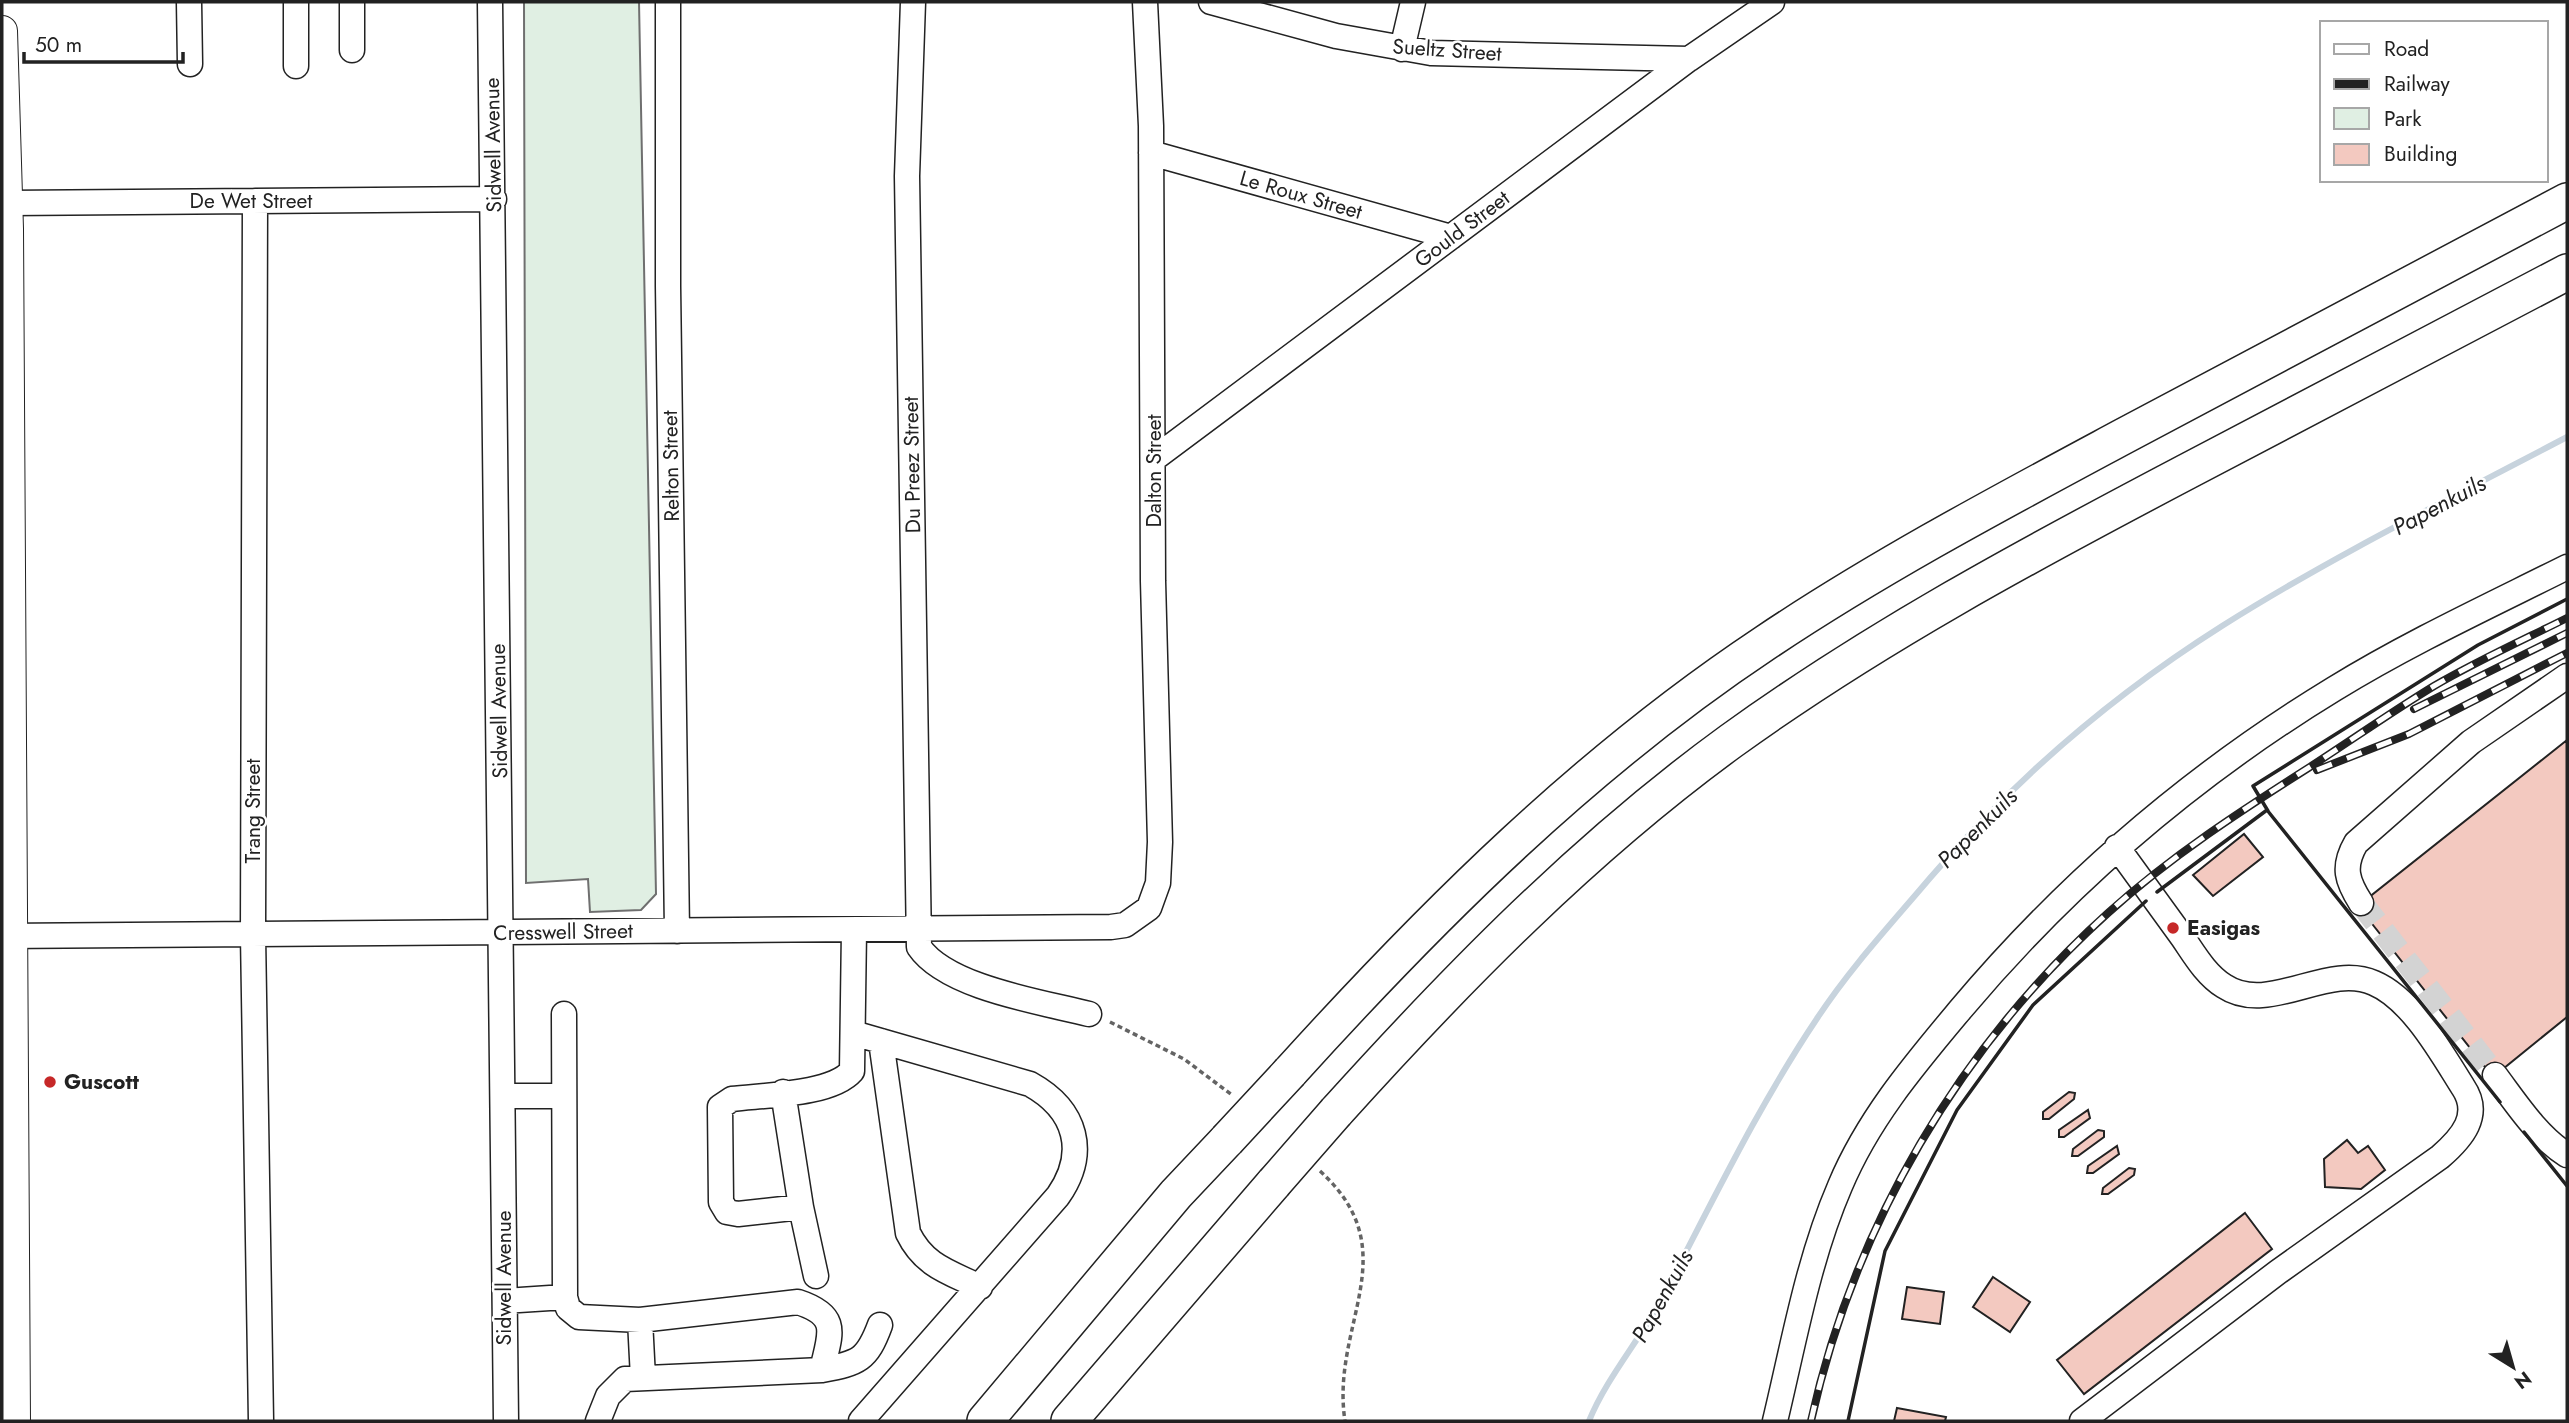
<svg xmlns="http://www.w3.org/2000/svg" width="2569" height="1423" viewBox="0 0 2569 1423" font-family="Jost,sans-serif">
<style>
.green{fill:#e0efe3;stroke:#6f6f6f;stroke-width:2}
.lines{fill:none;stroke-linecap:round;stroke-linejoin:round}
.stream{stroke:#c7d3dd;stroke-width:6}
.building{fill:#f3c9c0;stroke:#222;stroke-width:2}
.minor-tunnel{stroke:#d3d3d3;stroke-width:24;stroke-dasharray:24 12;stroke-linecap:butt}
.minor-casing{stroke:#222;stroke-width:27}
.major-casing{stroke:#222;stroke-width:32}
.highway-casing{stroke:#222;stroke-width:38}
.path{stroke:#646464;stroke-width:3.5;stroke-dasharray:5 3.5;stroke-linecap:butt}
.minor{stroke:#fff;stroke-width:24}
.major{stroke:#fff;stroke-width:30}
.highway{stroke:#fff;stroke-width:35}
.rail-casing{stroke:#222;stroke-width:8}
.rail{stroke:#fff;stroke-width:5;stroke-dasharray:16;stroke-linecap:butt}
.highway-bridge-casing{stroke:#222;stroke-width:38;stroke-linecap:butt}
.highway-bridge{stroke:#fff;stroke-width:35}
.wall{stroke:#222;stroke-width:3.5}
.poi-dot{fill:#c62828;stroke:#fff;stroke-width:2.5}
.labels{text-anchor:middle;stroke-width:5;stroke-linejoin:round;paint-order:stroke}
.street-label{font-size:21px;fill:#222;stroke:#fff}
.poi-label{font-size:21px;font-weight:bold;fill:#222;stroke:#fff;text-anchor:start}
.water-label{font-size:23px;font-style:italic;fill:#222;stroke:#fff}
</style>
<rect width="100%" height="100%" fill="#fff"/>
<path class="green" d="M524,2H639L656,894L641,910L590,912L588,879L526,883Z"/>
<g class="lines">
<path class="stream" d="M1589,1421C1607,1377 1640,1340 1662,1298C1712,1203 1758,1106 1818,1017C1851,967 1892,923 1930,878C2014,780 2113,695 2222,626C2333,556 2451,498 2567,437"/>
</g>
<path class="building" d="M2567,740V1017L2493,1077L2358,906Z
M2244,834L2263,857L2213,896L2193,875Z
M2069,1092L2075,1093L2074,1099L2049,1119H2043V1112Z
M2088,1110L2090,1118L2064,1137H2059V1130Z
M2098,1130L2104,1131V1137L2078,1156H2072L2073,1149Z
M2347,1140L2358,1153L2368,1146L2385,1170L2361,1189L2325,1187L2324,1159Z
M2117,1146L2119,1154L2093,1173H2087L2088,1166Z
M2129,1168L2135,1169L2134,1175L2108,1194H2102L2103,1188Z
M2245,1213L2272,1249L2084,1394L2057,1360Z
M1993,1277L2030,1302L2010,1332L1973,1307Z
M1907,1287L1944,1292L1940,1324L1902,1319Z
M1897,1408L1946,1417L1945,1421H1894Z"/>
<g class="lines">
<path class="minor-tunnel" d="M2361,903L2495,1075"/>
<g class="minor-casing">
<path id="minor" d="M189,2L190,64
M490,2L506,1421
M668,2V286L677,931
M913,2L907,176L919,947C947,988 1042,1002 1089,1014
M1211,2L1336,36L1431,53L1689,59
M1402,49L1413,2
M352,50V2
M296,66V2
M1151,153L1451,237
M255,201L253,935L261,1421
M8,203L494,199
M1155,458L1689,59L1772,2
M2361,903C2347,881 2342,867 2356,843L2471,742L2567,676
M2,936L1111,927L1125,925L1149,908L1158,883L1160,842L1153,581L1151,126L1145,2
M564,1014L565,1297L568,1308L579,1317L640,1320L798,1302C841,1316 830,1334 822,1370
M853,1033L1030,1084C1077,1110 1088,1153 1058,1196L861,1421
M881,1041L908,1233C924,1266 949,1272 980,1287
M2495,1075C2516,1103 2537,1136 2567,1155
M783,1092L801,1207L816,1276
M503,1096H564
M801,1207L738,1214L727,1212L721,1202L720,1107L732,1099C764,1095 831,1095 852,1071L854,930
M505,1301L565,1297
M640,1320L643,1378
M598,1421L608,1396L625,1379L822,1370C859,1363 867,1360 880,1325
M1775,1421C1794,1342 1808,1260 1840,1186C1868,1119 1914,1065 1960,1010C2066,884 2193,775 2334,689C2409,643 2489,606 2567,567
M2082,1421L2278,1272L2440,1157C2462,1138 2482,1115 2463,1087C2442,1054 2412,999 2374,983C2327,962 2269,1016 2224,986C2206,975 2194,954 2183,938C2161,908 2139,877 2117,847"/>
</g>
<g class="major-casing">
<path id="major" d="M2,31L8,229L15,1421"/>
</g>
<g class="highway-casing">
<path id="highway" d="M1290,1072C1434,913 1586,762 1765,643C1880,566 2003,501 2124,436C2272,357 2419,278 2567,201
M1336,1112C1458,977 1584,848 1731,741C1875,637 2030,554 2186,472C2313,405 2440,339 2567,272
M985,1421L1176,1194L1227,1140
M1069,1421L1274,1183"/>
</g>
<path class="path" d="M1110,1022L1184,1059L1232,1095
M1320,1171C1409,1252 1330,1324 1345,1421"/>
<use href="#minor" class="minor"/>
<use href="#major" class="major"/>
<use href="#highway" class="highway"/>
<g class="rail-casing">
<path id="rail" d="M2414,709L2567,633
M2317,770L2409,734L2567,653
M1811,1421C1854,1226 1960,1046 2108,913C2171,856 2242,810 2313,765C2353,739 2393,711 2434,686C2477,661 2523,640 2567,618"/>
</g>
<use href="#rail" class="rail"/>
<g class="highway-bridge-casing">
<path id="highway-bridge" d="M1227,1140L1290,1072
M1274,1183L1336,1112"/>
</g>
<use href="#highway-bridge" class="highway-bridge"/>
<path class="wall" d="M2268,811L2253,786L2478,645L2567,599
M2157,892L2267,810L2500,1102
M2524,1132L2567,1186
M1848,1421L1885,1251L1957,1110L2033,1005L2146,901"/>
</g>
<g class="poi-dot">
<circle cx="2173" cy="928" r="7"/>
<circle cx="50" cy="1082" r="7"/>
</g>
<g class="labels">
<g class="street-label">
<text transform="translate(1447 50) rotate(4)" y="7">Sueltz Street</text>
<text transform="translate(493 145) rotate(-91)" y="7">Sidwell Avenue</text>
<text transform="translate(1301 195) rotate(16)" y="7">Le Roux Street</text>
<text x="251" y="208">De Wet Street</text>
<text transform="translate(1462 229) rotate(-37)" y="7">Gould Street</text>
<text transform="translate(912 465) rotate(-91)" y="7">Du Preez Street</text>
<text transform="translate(671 466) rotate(-91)" y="7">Relton Street</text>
<text transform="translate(1154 471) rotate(-90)" y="7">Dalton Street</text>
<text transform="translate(499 711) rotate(-91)" y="7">Sidwell Avenue</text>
<text transform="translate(253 811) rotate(-90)" y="7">Trang Street</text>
<text transform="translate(563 932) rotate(-1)" y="7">Cresswell Street</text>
<text transform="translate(504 1278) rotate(-90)" y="7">Sidwell Avenue</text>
</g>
<g class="poi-label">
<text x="2187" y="935">Easigas</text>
<text x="64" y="1089">Guscott</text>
</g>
<g class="water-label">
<text transform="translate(2439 505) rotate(-28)" y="8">Papenkuils</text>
<text transform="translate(1977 828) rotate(-45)" y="8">Papenkuils</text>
<text transform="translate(1662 1296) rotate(-61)" y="8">Papenkuils</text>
</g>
</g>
<rect width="2569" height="1423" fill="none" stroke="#222222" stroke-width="7"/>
<rect x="2320" y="21" width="228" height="161" fill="#ffffff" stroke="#a7a7a7" stroke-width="2"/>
<rect x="2334" y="44" width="35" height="10" fill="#ffffff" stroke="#a7a7a7" stroke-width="2"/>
<text x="2384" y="56" font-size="21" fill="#222222">Road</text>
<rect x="2334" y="79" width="35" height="10" fill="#222222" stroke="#a7a7a7" stroke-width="2"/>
<text x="2384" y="91" font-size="21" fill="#222222">Railway</text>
<rect x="2334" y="108" width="35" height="21" fill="#e0efe3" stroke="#a7a7a7" stroke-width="2"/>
<text x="2384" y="126" font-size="21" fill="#222222">Park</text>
<rect x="2334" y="144" width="35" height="21" fill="#f3c9c0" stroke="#a7a7a7" stroke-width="2"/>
<text x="2384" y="161" font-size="21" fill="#222222">Building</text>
<g transform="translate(2513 1367) rotate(143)" stroke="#ffffff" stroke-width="5" paint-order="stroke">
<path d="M0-5L12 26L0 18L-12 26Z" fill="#222222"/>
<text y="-10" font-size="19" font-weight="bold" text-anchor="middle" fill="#222222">N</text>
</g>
<path d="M24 52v10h159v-10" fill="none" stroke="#222222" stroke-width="3.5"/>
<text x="35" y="52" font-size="21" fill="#222222" stroke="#ffffff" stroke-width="5" paint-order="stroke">50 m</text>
</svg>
